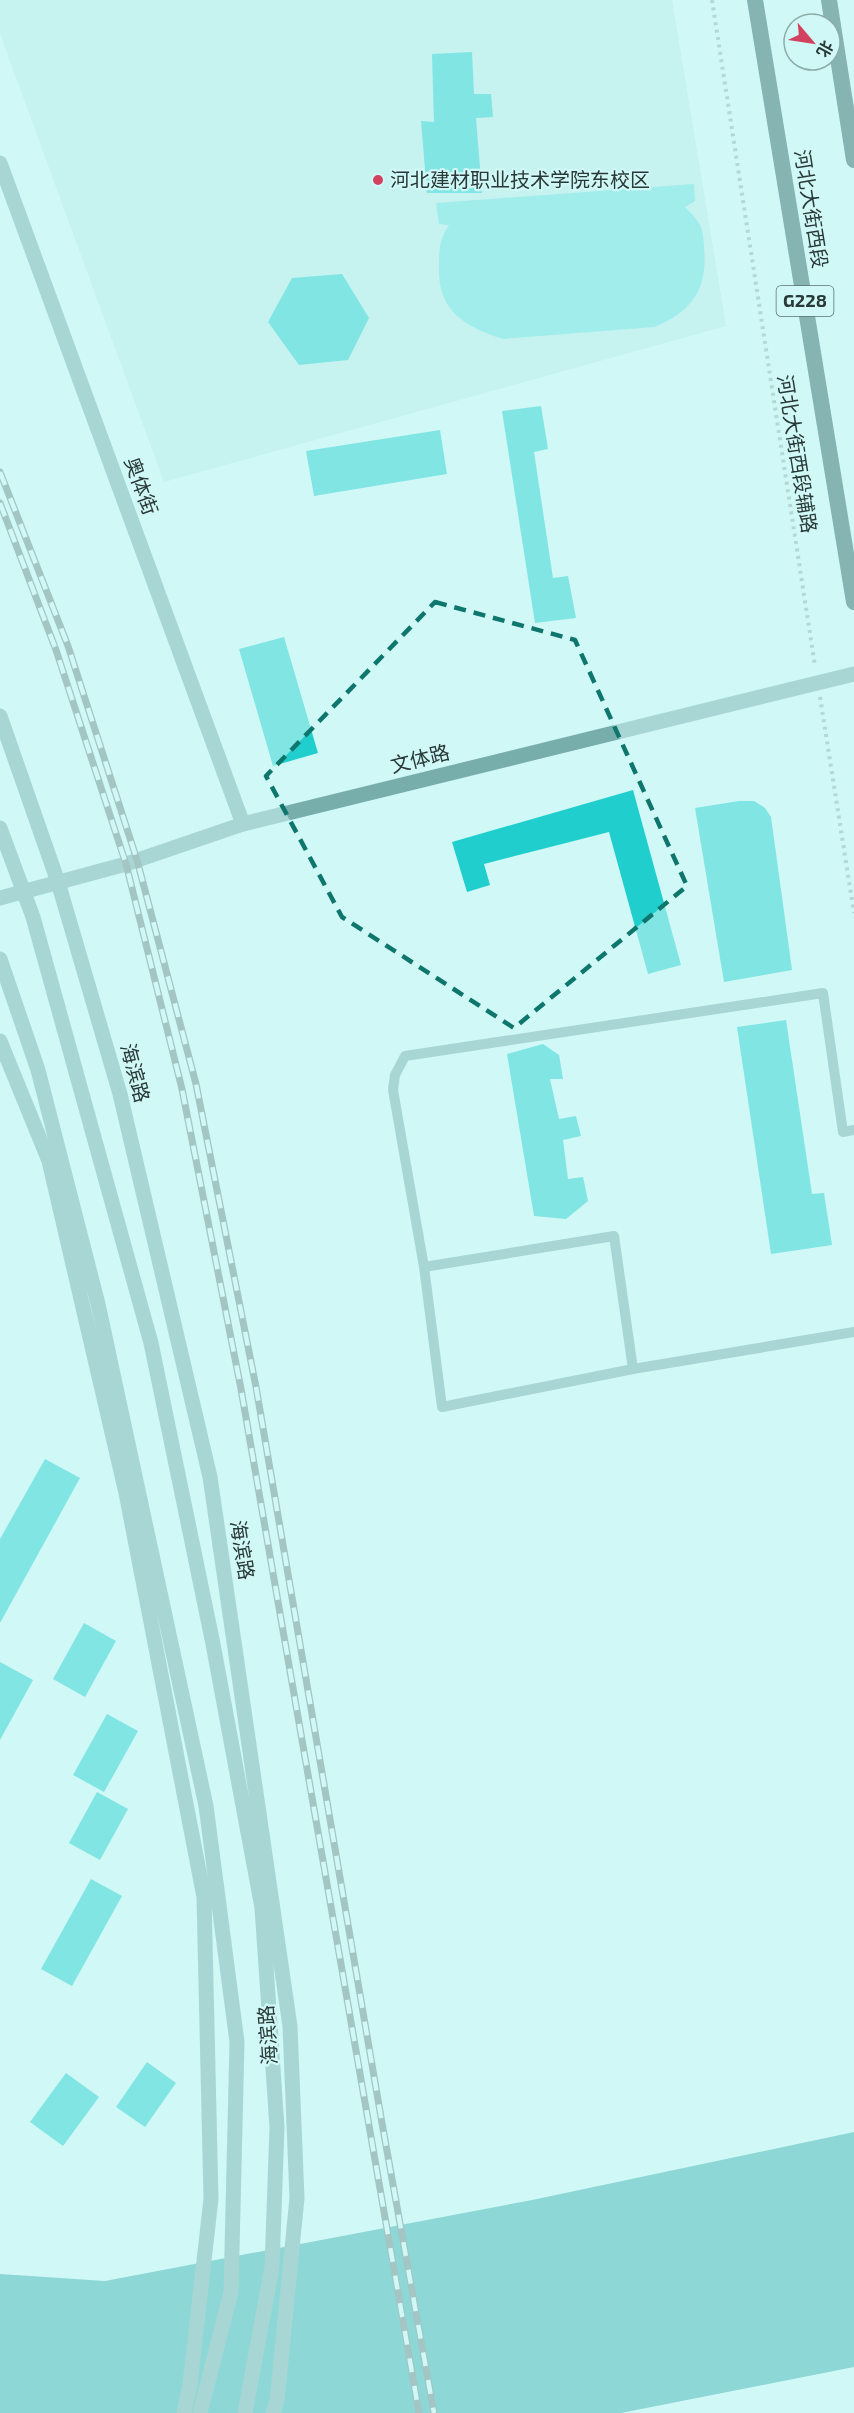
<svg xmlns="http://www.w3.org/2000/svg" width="854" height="2413" viewBox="0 0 854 2413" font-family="'Exo 2','Noto Sans SC',sans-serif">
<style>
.built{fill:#baebe9}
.green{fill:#66e1de}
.water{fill:#3cb2af}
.building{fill:#20cfcd}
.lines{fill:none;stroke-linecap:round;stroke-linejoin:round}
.path{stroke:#93b2b0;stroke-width:4;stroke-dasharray:3 4.5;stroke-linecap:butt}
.service{stroke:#77aeac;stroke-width:10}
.minor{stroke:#77aeac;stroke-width:15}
.tertiary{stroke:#77aeac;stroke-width:15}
.trunk{stroke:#2a6261;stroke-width:16}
.rail-casing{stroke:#6e8886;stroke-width:7}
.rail{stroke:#d0f8f6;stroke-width:4.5;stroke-dasharray:14;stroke-linecap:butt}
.marked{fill:none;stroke:#0f766e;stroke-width:4.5;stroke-dasharray:12 8;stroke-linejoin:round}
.poi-dot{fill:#d2425f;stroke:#d0f8f6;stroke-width:2}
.labels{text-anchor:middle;stroke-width:4.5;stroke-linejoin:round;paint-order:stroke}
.shield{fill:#d0f8f6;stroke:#5b7271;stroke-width:1.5}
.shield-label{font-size:18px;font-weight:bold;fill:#293938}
.poi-label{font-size:20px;fill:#293938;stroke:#d0f8f6;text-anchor:start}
.street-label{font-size:20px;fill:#293938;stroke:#d0f8f6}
</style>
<rect width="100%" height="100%" fill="#d0f8f6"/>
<path class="built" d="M0,0H672L726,326L164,482L0,34Z"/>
<path class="green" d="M694,184L695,201L685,207C690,212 696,218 700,225C703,231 704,241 704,248C708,288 692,312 654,327L503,339C464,326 437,311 439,265C439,248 440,239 449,225L439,224L436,203Z"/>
<path class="water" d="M854,2132V2367L621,2413H0V2274L105,2281L532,2200Z"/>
<path class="building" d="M472,52L474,94H491L493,117L476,118L482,193H427L421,121L434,122L432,54Z
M342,274L369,318L348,360L299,365L268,322L292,278Z
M541,406L548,449L534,452L553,578L568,576L576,618L535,623L502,411Z
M440,430L447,474L314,496L306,451Z
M284,637L318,753L273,766L239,649Z
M633,790L681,965L648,974L609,832L484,864L490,885L467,892L452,842Z
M739,801H754L765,808L771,817L792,970L724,982L695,808Z
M786,1020L812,1194L824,1193L832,1245L771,1254L737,1027Z
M543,1044L559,1055L563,1079H550L559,1119L576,1116L581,1136L563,1140L568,1179L583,1177L588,1201L566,1219L534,1216L507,1054Z
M45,1459L80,1478L0,1623V1539Z
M84,1623L116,1641L85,1697L53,1679Z
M0,1662L33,1680L0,1740Z
M107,1714L138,1731L104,1792L73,1775Z
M97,1792L128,1809L100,1860L69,1843Z
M91,1879L122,1896L72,1986L41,1969Z
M147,2062L176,2083L145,2127L116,2107Z
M66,2073L99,2097L63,2146L30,2122Z"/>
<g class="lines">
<path class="path" d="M712,0L815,666
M820,697L854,913"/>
<path class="service" d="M854,1130L843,1132L823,993L405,1056L395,1075L393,1090L424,1267L442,1407L633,1369L854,1332
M424,1267L614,1236L633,1369"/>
<path class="minor" d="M0,898L126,864L243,824L854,674"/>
<path class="tertiary" d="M0,163L243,824
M0,716L58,882L120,1094L210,1477L290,2026L297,2198L277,2401L273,2413
M0,828L33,917L151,1343L213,1644L262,1908L277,2127L272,2267L245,2413
M0,959L38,1070L98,1304L206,1806L237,2042L231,2292L200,2413
M0,1041L49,1161L126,1493L204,1897L211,2199L190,2384L184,2413"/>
<path class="trunk" d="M755,0L854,602
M829,0L854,160"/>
<g class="rail-casing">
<path id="rail" d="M0,472L68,646L137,860L196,1084L256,1387L382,2123L434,2413
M0,503L56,650L126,864L182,1089L241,1389L419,2413"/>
</g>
<use href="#rail" class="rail"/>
</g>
<path d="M0 0H854V2413H0ZM435,602L575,640L687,886L514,1028L342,917L266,776Z" fill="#d0f8f6" fill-opacity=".55" fill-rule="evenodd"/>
<path class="marked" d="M435,602L575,640L687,886L514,1028L342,917L266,776Z"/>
<circle class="poi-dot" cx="378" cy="180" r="6"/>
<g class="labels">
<rect class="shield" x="776.5" y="286" width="57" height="30" rx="4.5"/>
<g class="shield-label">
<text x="805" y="307">G228</text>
</g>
<g class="poi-label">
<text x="390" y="187">河北建材职业技术学院东校区</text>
</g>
<g class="street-label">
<text transform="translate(811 209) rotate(81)" y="7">河北大街西段</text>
<text transform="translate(797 454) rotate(81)" y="7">河北大街西段辅路</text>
<text transform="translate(141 486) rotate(70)" y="7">奥体街</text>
<text transform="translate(420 759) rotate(-14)" y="7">文体路</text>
<text transform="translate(135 1073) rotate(75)" y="7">海滨路</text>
<text transform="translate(242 1550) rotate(81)" y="7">海滨路</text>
<text transform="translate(268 2035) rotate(-94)" y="7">海滨路</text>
</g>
</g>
<g transform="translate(812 42) rotate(119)"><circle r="28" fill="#d0f8f6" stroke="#8dacaa" stroke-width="1.5"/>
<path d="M0-4.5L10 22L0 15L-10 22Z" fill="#d2425f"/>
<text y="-9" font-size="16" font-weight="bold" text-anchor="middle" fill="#293938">北</text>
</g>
</svg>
